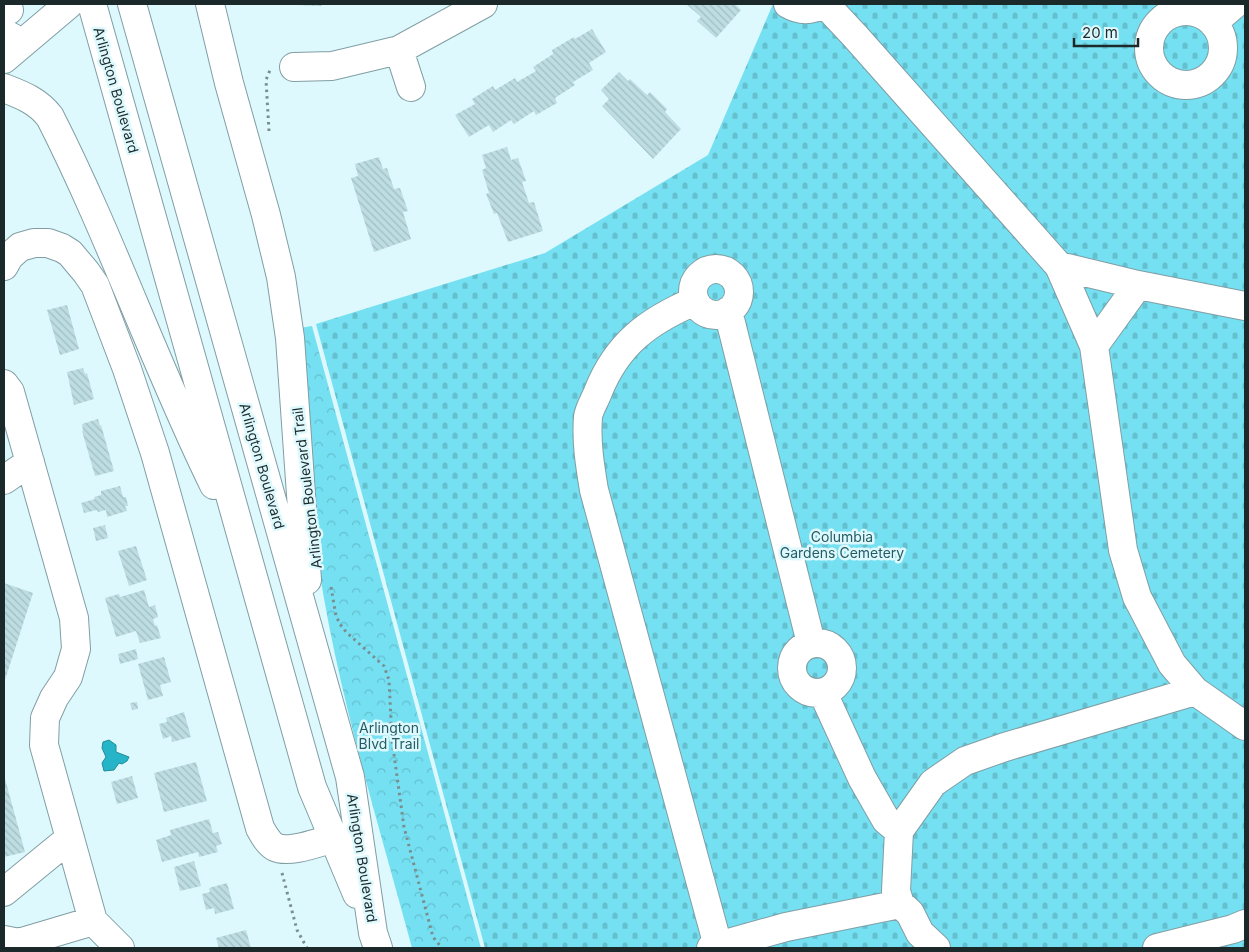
<svg xmlns="http://www.w3.org/2000/svg" width="1249" height="952" viewBox="0 0 1249 952" font-family="Inter,sans-serif">
<style>
.forest{fill:url(#forest-crowns)}
.cemetery{fill:url(#cemetery-stones)}
.water{fill:#26b5c8;stroke:#238b99}
.building{fill:url(#building-back-hatch)}
.lines{fill:none;stroke-linecap:round;stroke-linejoin:round}
.minor-casing{stroke:#809ea4;stroke-width:30}
.major-casing{stroke:#809ea4;stroke-width:30}
.highway-casing{stroke:#809ea4;stroke-width:30}
.path{stroke:#7a8e90;stroke-width:3;stroke-dasharray:2.5 4;stroke-linecap:butt}
.minor{stroke:#fff;stroke-width:28}
.major{stroke:#fff;stroke-width:28}
.highway{stroke:#fff;stroke-width:28}
.labels{text-anchor:middle;stroke-width:5;stroke-linejoin:round;paint-order:stroke}
.street-label{font-size:14px;fill:#1c292b;stroke:#def9fd}
.park-label{font-size:14px;fill:#255c64;stroke:#def9fd}
</style>
<defs>
<pattern id="forest-crowns" width="20" height="18" patternUnits="userSpaceOnUse" patternTransform="scale(1.25)"><rect width="20" height="18" fill="#74e0f1"/><path d="M2 6a3 3 0 1 1 6 0M12 15a3 3 0 1 1 6 0" fill="none" stroke="#64c0cf"/></pattern>
<pattern id="cemetery-stones" width="16" height="16" patternUnits="userSpaceOnUse" patternTransform="scale(1.25)"><rect width="16" height="16" fill="#74e0f1"/><path d="M2 7V4a2 2 0 0 1 4 0v3zM10 15v-3a2 2 0 0 1 4 0v3z" fill="#64c0cf"/></pattern>
<pattern id="building-back-hatch" width="6" height="6" patternUnits="userSpaceOnUse" patternTransform="scale(1.25)"><rect width="6" height="6" fill="#bddde2"/><path d="M-1 5l2 2M0 0l6 6M5-1l2 2" fill="none" stroke="#a2bec2"/></pattern>
</defs>
<rect width="100%" height="100%" fill="#def9fd"/>
<path class="forest" d="M312,326L481,948H412C376,814 333,679 315,540C305,470 301,399 294,329Z"/>
<path class="cemetery" d="M773,4H1245V948H485L316,324L545,253L708,155Z"/>
<path class="water" d="M109,740L116,745V752L129,757L127,761L122,764L119,763L114,770L104,771L102,763L106,757L102,748L103,742Z"/>
<path class="building" d="M296,4H322L321,6L296,5Z
M686,4H735L741,10L716,38L697,21L701,17Z
M592,29L606,52L589,63L593,70L573,82L575,85L555,98L557,103L536,115L534,111L514,124L511,120L493,132L489,125L469,137L455,115L475,104L472,99L493,86L495,90L515,78L517,82L536,71L533,67L553,54L552,50L574,37L575,39Z
M619,72L628,81L630,79L647,95L650,92L667,109L665,112L681,129L653,159L602,106L609,99L601,90Z
M507,147L511,160L518,158L526,181L522,182L529,203L534,202L543,231L508,242L497,213L494,214L486,194L489,193L482,170L486,168L482,155Z
M379,157L383,169L387,168L394,189L400,188L408,211L403,212L411,239L374,252L351,178L358,176L355,164Z
M67,305L79,349L60,355L47,310Z
M83,368L85,374L87,373L94,399L74,405L67,372Z
M98,419L100,426L101,425L114,471L95,476L82,431H83L82,424Z
M120,486L123,497H126L128,506H125L127,511L107,517L106,510L98,512L97,510L84,513L81,503L95,499L94,497L101,495V491Z
M105,525L108,538L96,541L93,528Z
M136,546L147,580L129,586L118,551Z
M4,583L33,593L4,683Z
M144,590L149,607L155,605L158,617L153,619L155,626L157,625L161,638L140,643L136,631L116,637L105,598L119,594L120,597Z
M136,649L138,659L120,664L118,654Z
M164,657L171,682L160,685L163,696L148,700L138,664Z
M137,702L138,709L132,710L130,703Z
M184,712L191,737L172,742L171,736L163,739L159,724L167,722L166,718Z
M196,762L207,801L164,812L154,773Z
M4,775L25,852L4,857Z
M132,776L138,798L117,804L111,782Z
M209,819L213,833L218,832L222,844L216,846L218,852L199,857L198,852L162,862L156,840L171,835L170,830Z
M194,861L201,886L180,891L174,867Z
M227,883L234,909L215,914L214,908L206,910L202,894L210,892L209,888Z
M246,930L251,948H219L216,938Z"/>
<g class="lines">
<g class="minor-casing">
<path id="minor" d="M788,4C800,11 811,11 823,4
M825,4L855,36L1059,266L1138,285L1245,306
M1149 48a37 37 0 1 1 74 0a37 37 0 1 1-74 0Z
M1213,23L1235,4
M399,50L411,87
M294,67L332,66L399,50L483,4
M4,266L9,257L20,247L34,243H48L62,248L70,253L86,272L95,285L127,369L155,453L260,828C264,835 268,843 275,847C289,854 319,842 334,838
M693 292a23 23 0 1 1 46 0a23 23 0 1 1-46 0Z
M695,301C648,321 617,344 598,392C595,400 589,409 588,417C586,442 590,466 594,490L718,946
M728,311L811,643
M1094,346L1138,285
M4,384L10,392L74,618L76,649L68,677L54,698L45,718L44,745L93,921L19,943L4,940
M4,480L30,462
M792 668a25 25 0 1 1 50 0a25 25 0 1 1-50 0Z
M1195,691L1245,726
M823,693L862,778L886,820L899,831
M4,892L70,838
M900,904L896,891L899,831L933,783L965,761L1005,747L1195,691L1172,664L1137,597L1123,550L1094,346L1059,266
M93,921L120,948
M711,948L786,927L900,904L910,913L920,933L936,948
M1157,948L1233,929L1245,924"/>
</g>
<g class="major-casing">
<path id="major" d="M4,59L69,4"/>
</g>
<g class="highway-casing">
<path id="highway" d="M4,4L9,10
M92,4L312,787L357,894
M132,4L350,777L373,933L378,948
M210,4L229,83L266,215L281,277L290,338L307,580
M4,33L22,43
M4,88C22,95 38,101 50,117C111,237 155,365 214,485"/>
</g>
<path class="path" d="M269,131L266,80L270,70
M331,587L336,616L340,624L346,632L384,666L389,680L392,740L404,827L433,937L442,948
M282,873L297,930L307,948"/>
<use href="#minor" class="minor"/>
<use href="#major" class="major"/>
<use href="#highway" class="highway"/>
</g>
<g class="labels">
<g class="street-label">
<text transform="translate(116 90) rotate(74)" y="5">Arlington Boulevard</text>
<text transform="translate(262 466) rotate(74)" y="5">Arlington Boulevard</text>
<text transform="translate(307 488) rotate(-97)" y="5">Arlington Boulevard Trail</text>
<text transform="translate(362 858) rotate(81)" y="5">Arlington Boulevard</text>
</g>
<g class="park-label">
<text x="842" y="542">Columbia<tspan x="842" dy="16">Gardens Cemetery</tspan></text>
<text x="389" y="733">Arlington<tspan x="389" dy="16">Blvd Trail</tspan></text>
</g>
</g>
<rect width="1249" height="952" fill="none" stroke="#1c292b" stroke-width="10"/>
<path d="M1074 38v8h64v-8" fill="none" stroke="#1c292b" stroke-width="2.5"/>
<text x="1082" y="38" font-size="15" fill="#1c292b" stroke="#def9fd" stroke-width="4" paint-order="stroke">20 m</text>
</svg>
